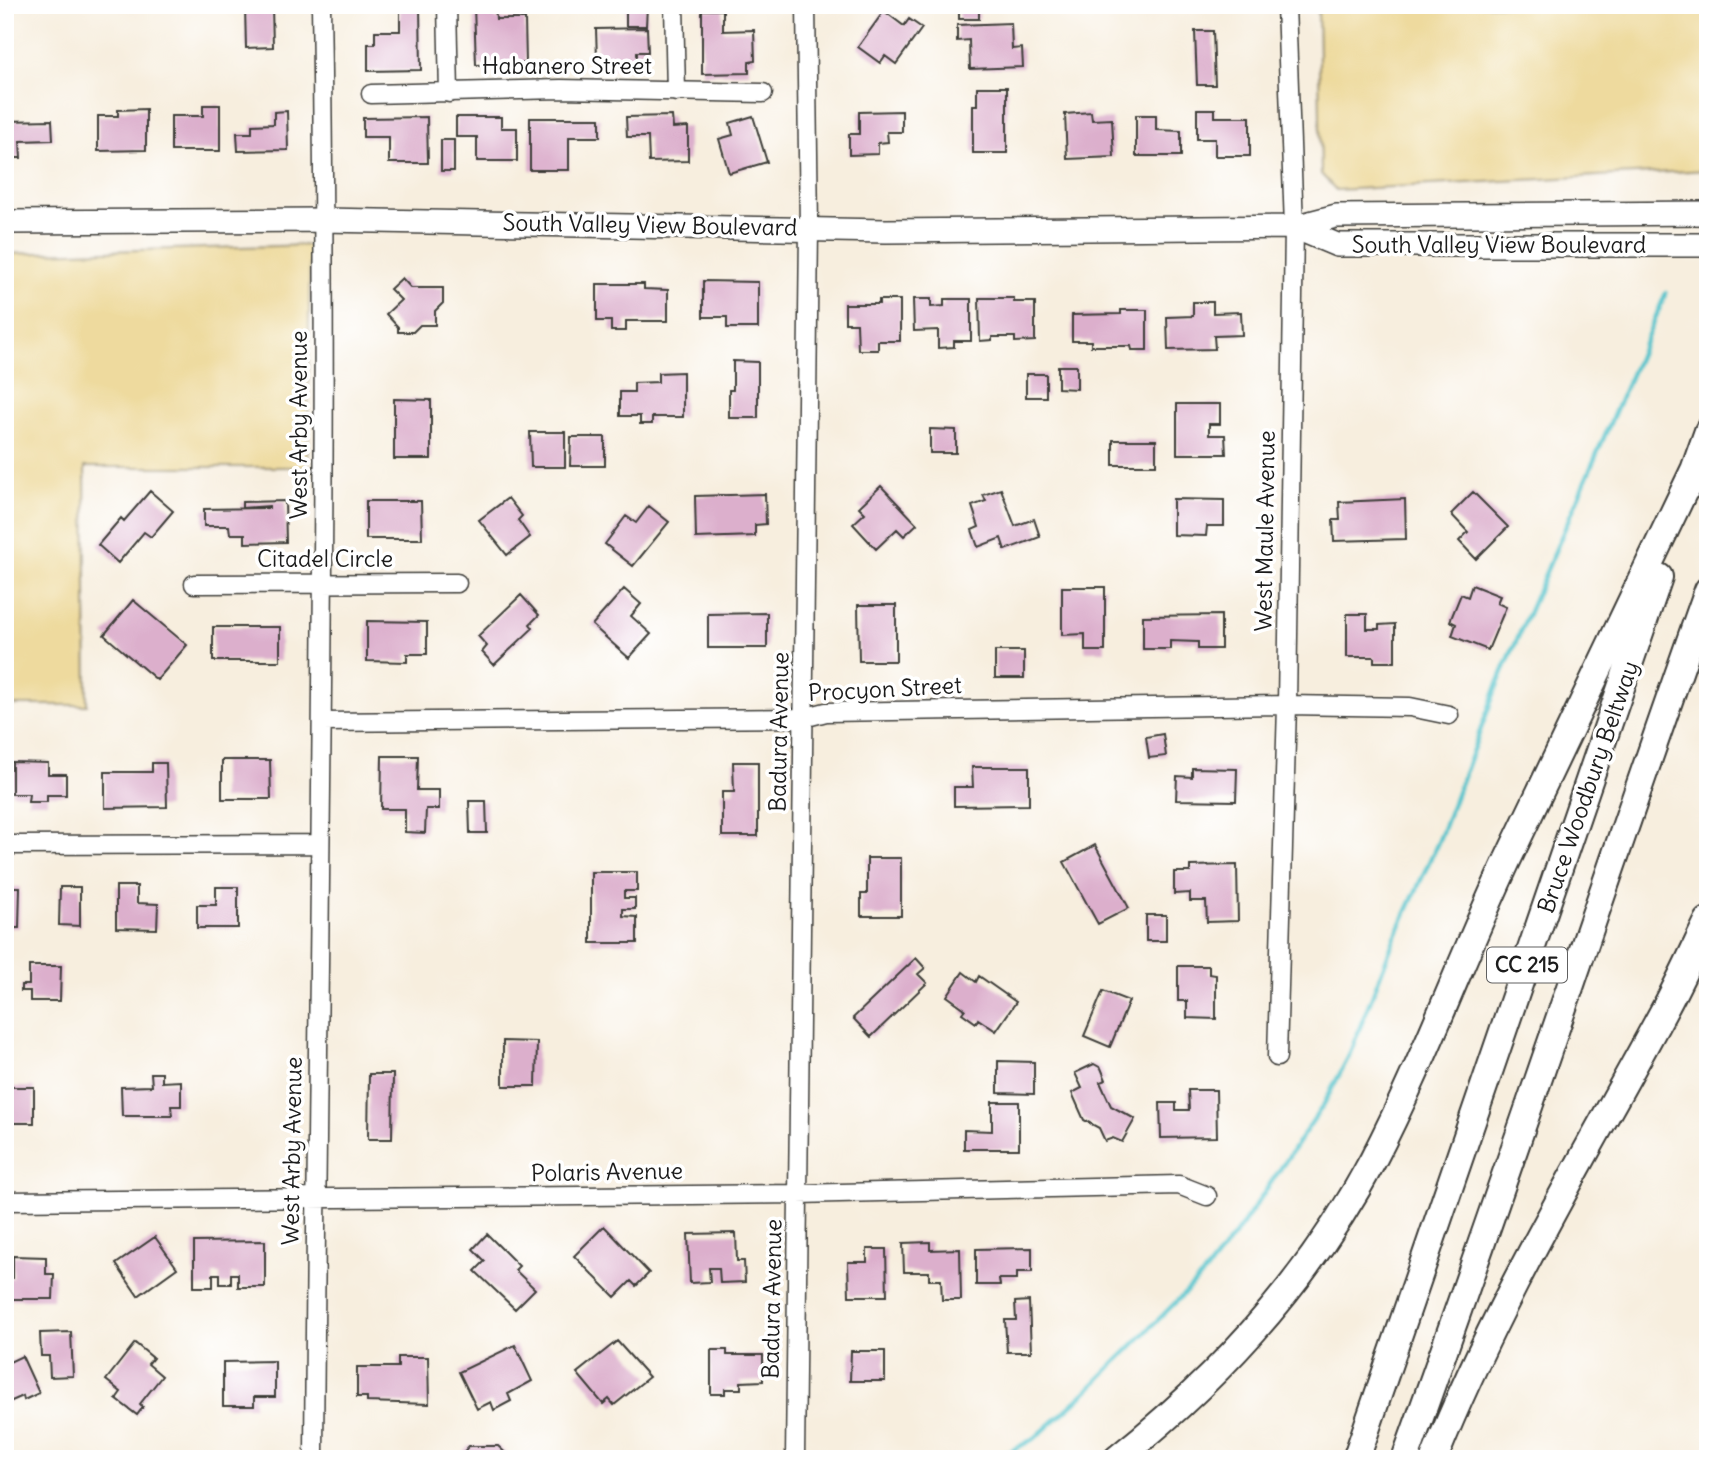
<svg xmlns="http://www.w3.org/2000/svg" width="1713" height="1464" viewBox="0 0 1713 1464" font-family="Delius,sans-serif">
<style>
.sand{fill:#eeda9e;stroke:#857b5d;stroke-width:2}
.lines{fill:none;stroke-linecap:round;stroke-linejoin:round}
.stream{stroke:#57c4cc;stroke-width:4.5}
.building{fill:#dcafcc}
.minor-casing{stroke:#3d3c39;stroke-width:21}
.major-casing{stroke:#3d3c39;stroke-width:26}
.highway-casing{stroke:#3d3c39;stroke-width:30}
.minor{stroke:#fff;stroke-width:18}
.major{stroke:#fff;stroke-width:23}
.highway{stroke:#fff;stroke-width:26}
.labels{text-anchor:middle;stroke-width:7;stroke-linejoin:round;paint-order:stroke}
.shield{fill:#fff;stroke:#606060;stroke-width:2}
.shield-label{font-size:21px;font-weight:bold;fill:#1c1c1c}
.street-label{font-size:23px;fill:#1c1c1c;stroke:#fff}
</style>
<rect width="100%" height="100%" fill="#fff"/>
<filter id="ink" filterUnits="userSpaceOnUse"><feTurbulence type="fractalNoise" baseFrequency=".0143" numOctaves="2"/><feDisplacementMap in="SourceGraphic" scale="14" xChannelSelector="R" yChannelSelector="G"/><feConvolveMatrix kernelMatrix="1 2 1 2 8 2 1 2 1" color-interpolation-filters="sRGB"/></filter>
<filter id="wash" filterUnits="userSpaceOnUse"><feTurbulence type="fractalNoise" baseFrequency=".00686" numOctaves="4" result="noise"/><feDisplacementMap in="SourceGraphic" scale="28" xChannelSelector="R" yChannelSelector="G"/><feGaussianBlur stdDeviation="1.57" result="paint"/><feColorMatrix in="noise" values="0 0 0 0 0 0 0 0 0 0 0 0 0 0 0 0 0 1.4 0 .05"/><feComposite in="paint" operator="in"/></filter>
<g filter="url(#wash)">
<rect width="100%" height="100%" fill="#f7eede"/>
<path class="sand" d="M1318,5H1708V170L1336,190L1321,174Z
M310,245L307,467H85L87,705H5V254Z"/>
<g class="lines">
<path class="stream" d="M996,1459L1035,1438L1084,1394L1205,1273L1243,1224L1324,1104L1348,1058L1395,937L1439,840L1497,686L1666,293"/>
</g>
<g id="blocks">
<path class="building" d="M474,5H495L496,19H525L526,63L476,65Z
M939,5H979V19H959V8H939Z
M245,6H272L273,47L246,48Z
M400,6H420L421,70L368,71V44H375V31H400Z
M626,6H647L646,26H626Z
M702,10H723V31L754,30L755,61L749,62V73L702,74Z
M884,11L904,26L909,19L922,28L896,64L885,56L880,63L858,47Z
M1011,23L1012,49L1022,48L1023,67L970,69L969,40L957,41V25Z
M647,28L648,52H637V68L603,69V59H597L596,29Z
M1195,31H1213L1215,85H1197Z
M977,87H1007V153H973V105H977Z
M203,105H220V151H171V116H203Z
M146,109V150L98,151V116H118V110Z
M1197,109H1215V117H1250V156H1215V139H1197Z
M287,111L288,150L238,151L237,133H252V125L274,124V112Z
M902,111V132H887L888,142L878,143V154L849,155V134H859V112Z
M1091,112L1092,120L1112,119L1114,157L1067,159L1065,114Z
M1136,115H1156V130L1181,131V156H1136Z
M672,116L673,128L688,127V161L649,162L648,137H627L626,117Z
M753,116L767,162L729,173L719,139L733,135L730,123Z
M427,117L428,163H389V137H363V118Z
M456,117H501V128H517V161H477V137H456Z
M530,118H600V137H569V170H530Z
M52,120L53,140L20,141L21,158H5V121Z
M441,140H454V171H441Z
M402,278L411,288H443V303L435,311V325H420L413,332H398V327L386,314L401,300L390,289Z
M703,281L758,282V328H727V317H703Z
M597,284H644V289L668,290V321H626V331H611V321H597Z
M979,298H1014V302H1035V341L1015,342V337H992V340L980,341Z
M913,299H931V307L944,306V299H971V341H954V347L938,348V330L914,331Z
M879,300H900V341H878V350H858L857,323H845V304H879Z
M1193,302H1213V313L1241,312L1242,335L1214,336L1215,349L1168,350L1167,317L1193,316Z
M1121,310H1147V350H1132L1131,346H1091V341H1072V315L1121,314Z
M733,361L758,362V418H729V390H733Z
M1058,366H1077V389L1058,388Z
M683,372V417H652V424H640V416H620V392H634V383L658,382V373Z
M1026,374H1046V397H1026Z
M394,399L431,400V459H394Z
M1177,404H1220V424H1209V435H1225L1226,454H1177Z
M930,429L956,430V453H930Z
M530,432H565V467H531Z
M571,437H605V466H570Z
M1113,440H1156V465H1113Z
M881,486L917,524L904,536L897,529L876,549L853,524L865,513L859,507Z
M1001,489L1015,526L1034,519L1040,537L1005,550L1001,538L978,547L972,530L979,527L972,506L986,501L983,495Z
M150,491L173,511L151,537L144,532L118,563L98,545L121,518L124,521Z
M1473,492L1508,527L1476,559L1459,541L1468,532L1451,514Z
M765,494L766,524L755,525V536L696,538L695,496Z
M508,498L522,516L518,520L530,537L507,555L479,520Z
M1173,499L1224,500V526H1207L1206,536L1173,535Z
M1405,499L1406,539L1334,541L1333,520H1340L1339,502Z
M285,501L286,542L245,543V534H230L229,526H204V509L269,508V506L242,508V502Z
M366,501H421L422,539H366Z
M649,506L669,522L633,566L605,544L626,516L636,523Z
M1472,585L1500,596L1497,603L1506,607L1488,650L1452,636L1456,624L1450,621L1461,594L1468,597Z
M1062,587H1105V651H1085V634L1062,635Z
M624,589L641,604L631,616L651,634L629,658L592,625Z
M521,595L539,615L530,624L533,628L494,665L482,652L487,646L478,636Z
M133,600L187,645L157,680L104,635Z
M858,605H896V661H859Z
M767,613V648H708V614Z
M1347,614H1367V629H1379V625L1395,624V662H1374V657H1347Z
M1221,615V649H1198V642L1170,641V649H1143V616Z
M367,621L427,622V654H407V662L367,661Z
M213,627H280V661H213Z
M995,651H1024V678H995Z
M1163,734L1166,756L1149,758L1146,737Z
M382,756H418L417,790H439V809H426L425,833L405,832V809H381Z
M222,760H270L271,799H222Z
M12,762L48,763V774H66V795H47V802H28L29,794H12Z
M733,762H758V836H722V792H734Z
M152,763H166L167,807L105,808V772H152Z
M972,767H1029V805L954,806V787H973Z
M1192,768L1237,769L1236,801L1176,800L1177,776L1192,777Z
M469,801H486L487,833H470Z
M1095,845L1129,908L1098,924L1064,862Z
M867,858H901V916H861V894H867Z
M1237,865L1238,921L1207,922L1206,901H1190V893L1174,894V872H1190V866Z
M591,872H637V891H624V898H635V909H623V916L637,917V943H591Z
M116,886H137V903L158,904L157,929L116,928Z
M5,887H20L19,928H5Z
M60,887H80V926L59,925Z
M216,887H238V928H197V905H216Z
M1146,915H1166V941H1146Z
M916,958L925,968L918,974L927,983L871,1037L853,1018Z
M29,966H61L60,1001H30V991H21V985H29Z
M1178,966H1209V974L1216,975V1019L1187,1018V1001H1178Z
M963,972L976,982L979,976L1016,1002L996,1031L978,1019L976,1023L962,1013L965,1009L947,996Z
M1103,991L1129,1001L1110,1047L1084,1036Z
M503,1041L537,1042L536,1086H503Z
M998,1061L1034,1062V1094L998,1093Z
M1094,1064L1101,1068L1106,1080L1100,1082L1111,1106L1135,1119L1122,1142L1113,1138L1105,1141L1099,1128L1084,1120L1072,1093L1082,1088L1075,1073Z
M151,1073H162V1082L181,1081V1106H171L172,1116H122L121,1087L152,1086Z
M369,1074H393L392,1139H368Z
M5,1087H34V1123H5Z
M1188,1090H1216L1217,1137L1161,1138L1160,1103H1176V1110H1189Z
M992,1102H1019V1149H964V1130L992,1131Z
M604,1226L649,1273L636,1286L631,1281L615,1297L574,1256Z
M736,1233L737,1261H744L745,1282L720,1283L719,1268H709L710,1282L690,1283L688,1234Z
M487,1234L519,1266L515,1270L535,1289L515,1309L475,1271L485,1261L473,1249Z
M155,1237L177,1268L138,1296L116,1264Z
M265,1241V1287H238V1274H231V1284H220V1274H213V1287H194V1242Z
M930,1242V1250L960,1249L961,1300H942L941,1280H929V1272H904L903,1243Z
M1032,1248V1272H1017V1279H999L1000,1285H976V1249Z
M867,1249H886L887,1296H849L848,1262H867Z
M13,1256L46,1257V1274H54L53,1299H5V1278H13Z
M1029,1301L1031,1352H1007L1005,1320H1016L1015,1302Z
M71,1332L73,1376L50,1377L49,1356H41L40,1333Z
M617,1341L649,1377L614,1405L609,1399L603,1404L577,1373Z
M135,1343L153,1358L148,1364L162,1376L140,1404L143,1407L137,1415L116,1399L121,1392L106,1380Z
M515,1345L532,1381L508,1394L511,1401L494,1410L491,1402L477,1409L459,1372Z
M711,1350H727V1355H763V1381L741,1382V1389H725V1394H711Z
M851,1351H885V1381H850Z
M22,1356L39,1393L24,1400L23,1396L5,1404V1372H7L5,1364Z
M398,1357H428L429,1404L367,1402V1397H357V1367H398Z
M275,1361V1397H254V1406H223V1362Z
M469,1446H498L512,1459H460V1456Z"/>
</g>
</g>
<g filter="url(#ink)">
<use href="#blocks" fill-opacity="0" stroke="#3d3c39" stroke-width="2"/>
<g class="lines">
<g class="minor-casing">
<path id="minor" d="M447,5L449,93
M674,5L676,92
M371,94L561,89L763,93
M194,584L457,583
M322,722L803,718L826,712L1287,705L1410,707L1449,715
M5,845L320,844
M1277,1057L1287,705L1294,227L1286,5
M5,1201L798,1194L1179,1185L1207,1196
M314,1459C317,974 329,490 321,5
M795,1459L809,228L806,5"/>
</g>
<g class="major-casing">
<path id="major" d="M5,222L324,220L886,231L1294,227L1336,216L1708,213
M1294,227L1337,245H1708"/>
</g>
<g class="highway-casing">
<path id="highway" d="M1688,487L1708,431
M1117,1459C1220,1377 1311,1277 1373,1160C1423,1064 1460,962 1506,863C1568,732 1631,601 1694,470
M1356,1459L1659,577
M1405,1459C1510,1170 1605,879 1708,590
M1434,1459C1496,1303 1583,1160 1663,1012C1679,983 1693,952 1708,921"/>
</g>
<use href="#minor" class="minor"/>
<use href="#major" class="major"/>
<use href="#highway" class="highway"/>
</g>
</g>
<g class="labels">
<rect class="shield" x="1487" y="947.5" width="80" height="35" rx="5"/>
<g class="shield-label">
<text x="1527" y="972">CC 215</text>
</g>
<g class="street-label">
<text x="567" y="74">Habanero Street</text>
<text transform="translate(650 225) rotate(1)" y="8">South Valley View Boulevard</text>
<text x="1499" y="253">South Valley View Boulevard</text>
<text transform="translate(299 425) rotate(-90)" y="8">West Arby Avenue</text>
<text transform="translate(1265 531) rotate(-89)" y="8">West Maule Avenue</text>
<text x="325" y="567">Citadel Circle</text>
<text transform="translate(885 689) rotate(-3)" y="8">Procyon Street</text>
<text transform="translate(779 732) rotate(-89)" y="8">Badura Avenue</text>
<text transform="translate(1588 787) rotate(-71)" y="8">Bruce Woodbury Beltway</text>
<text transform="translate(292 1151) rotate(-89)" y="8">West Arby Avenue</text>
<text transform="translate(607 1172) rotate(-1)" y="8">Polaris Avenue</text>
<text transform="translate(772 1299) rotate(-89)" y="8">Badura Avenue</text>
</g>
</g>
<rect width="1713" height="1464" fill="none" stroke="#fff" stroke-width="28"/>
</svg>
